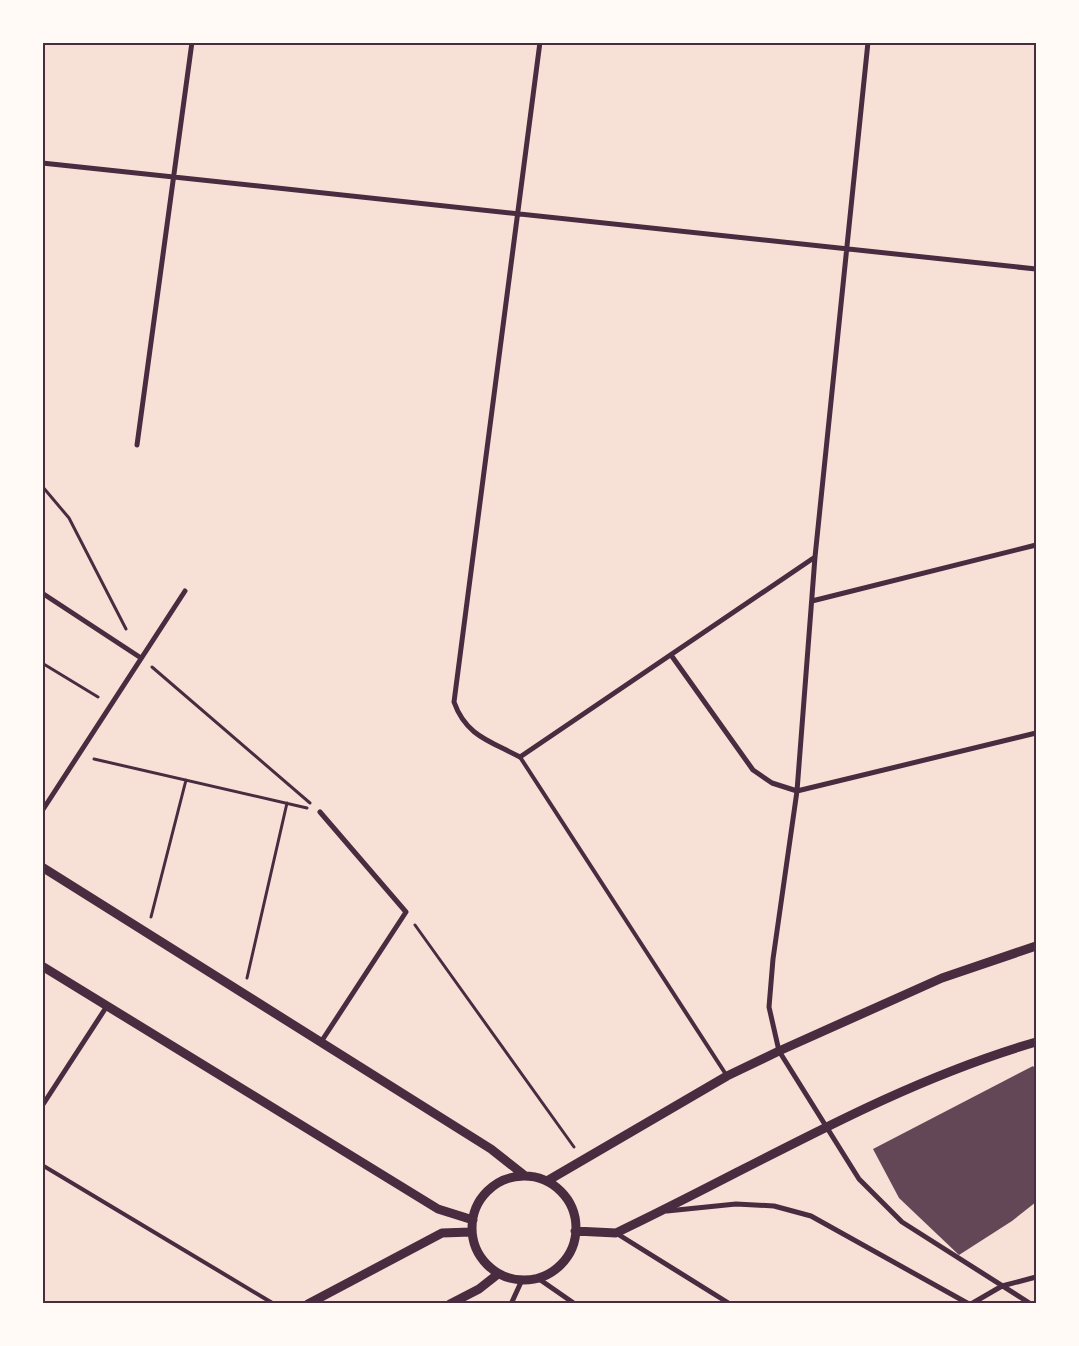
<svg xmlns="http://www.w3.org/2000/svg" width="1079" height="1346" viewBox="0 0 1079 1346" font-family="'Space Grotesk',sans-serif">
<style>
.building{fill:#644757}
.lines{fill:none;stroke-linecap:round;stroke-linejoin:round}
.path{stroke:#4a2c40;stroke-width:3}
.service{stroke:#4a2c40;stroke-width:4}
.minor{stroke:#4a2c40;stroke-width:5}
.tertiary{stroke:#4a2c40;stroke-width:9}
.neatline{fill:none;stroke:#4a2c40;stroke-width:2}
</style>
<rect width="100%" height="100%" fill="#f7e1d7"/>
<path class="building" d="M1033,1066L1036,1070V1202L1012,1221L959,1255L899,1198L873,1149Z"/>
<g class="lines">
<path class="path" d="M42,486L69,518L126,629
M42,663L98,697
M152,667L310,803
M94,759L307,808
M151,917L186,780
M415,925L574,1147
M247,978L287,803"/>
<path class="service" d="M520,757L727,1076
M42,1165L274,1304"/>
<path class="minor" d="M540,42L454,702C466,736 490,741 520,757L815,557
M868,42L815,557L797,791L773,959L769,1007L779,1051L859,1179L902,1222L1031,1304
M42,163L1036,269
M137,445L192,42
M42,593L141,658
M812,601L1036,545
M671,655L753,770L772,783L797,791L1036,733
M42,811L185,591
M320,812L406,912L321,1042
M42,1106L107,1006
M667,1211L736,1204L774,1206L811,1216L969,1304
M616,1233L730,1304
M539,1279L575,1304
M511,1304L522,1280
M971,1304L1002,1286L1036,1277"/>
<path class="tertiary" d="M42,867L491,1149L524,1175
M42,966L438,1209L473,1220
M472 1228a52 52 0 1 1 104 0a52 52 0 1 1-104 0Z
M547,1181L727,1076L779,1051L942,978L1036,946
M575,1231L616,1233C755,1167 888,1085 1036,1042
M308,1304L442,1233L471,1232
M450,1304L479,1289L498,1274"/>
</g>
<rect width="1079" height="1346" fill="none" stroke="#fffaf5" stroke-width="88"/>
<rect x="44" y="44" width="991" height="1258" class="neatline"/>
</svg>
